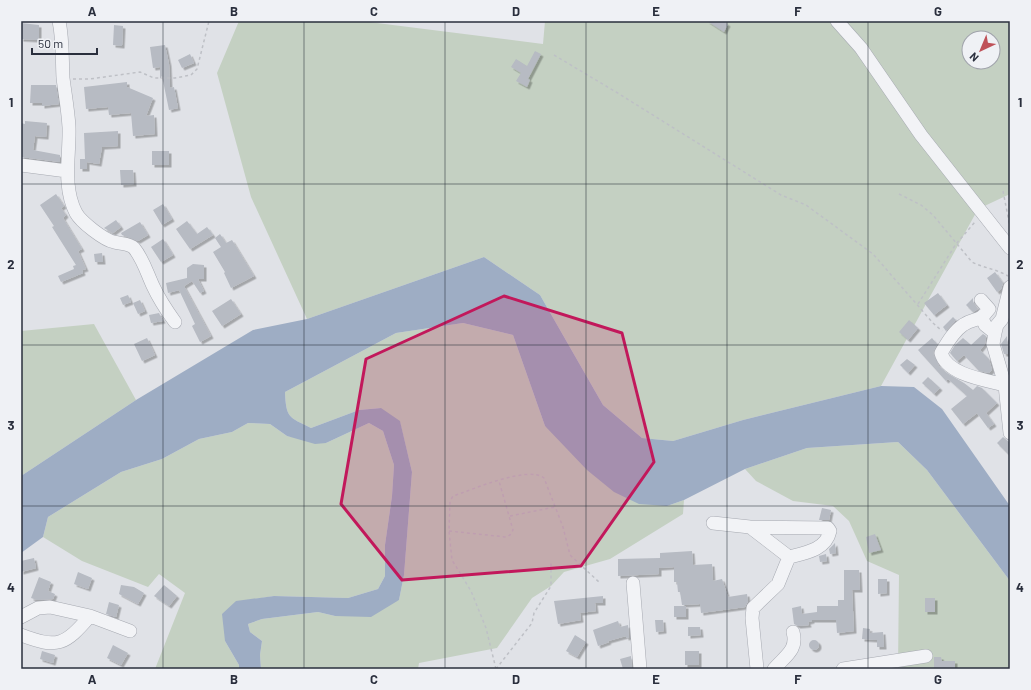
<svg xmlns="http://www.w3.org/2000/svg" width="1031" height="690" viewBox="0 0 1031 690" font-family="Barlow,sans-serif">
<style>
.green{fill:#c4d0c2;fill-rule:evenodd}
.water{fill:#9eadc4}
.building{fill:#b7bbc3;filter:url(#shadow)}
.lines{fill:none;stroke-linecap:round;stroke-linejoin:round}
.minor-casing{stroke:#a6a9b1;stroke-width:14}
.path{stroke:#bec0c6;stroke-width:1.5;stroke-dasharray:3 3;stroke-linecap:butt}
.minor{stroke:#f2f3f6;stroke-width:13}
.marked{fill:#c2185b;fill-opacity:0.2;stroke:#c2185b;stroke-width:3;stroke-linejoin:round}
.grid{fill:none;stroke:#2a2f3d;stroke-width:1;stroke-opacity:0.55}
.neatline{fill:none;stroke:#2a2f3d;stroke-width:1.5}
.grid-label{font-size:13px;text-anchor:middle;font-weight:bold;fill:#2a2f3d}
</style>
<defs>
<filter id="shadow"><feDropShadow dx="2.5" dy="2.5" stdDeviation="0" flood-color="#0004"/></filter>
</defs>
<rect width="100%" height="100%" fill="#e0e2e7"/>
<path class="green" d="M239,21H361L543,44L545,21H1010V194L978,209L881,386L743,420L673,441L642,438L603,405L540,295L484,257L307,319L251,197L217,73ZM969,38H993V62H969Z
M463,323L513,335L545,426L667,506L684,500L683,514L610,559L564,572L551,586L532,598L497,648L419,663L418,669H261L260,655L262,641L250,632L248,624L262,619L318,612L335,616L399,600L404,575L412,472L400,422L380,408L359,410L311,428C289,417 286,418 285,392L396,333Z
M94,324L136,400L21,476V331Z
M248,423L270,424L287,436L326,443L369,423L383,431L394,465L392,496L385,545V576L378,589L348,598L274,596L236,602L225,641L239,665V669H155L185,593L159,574L148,587L82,561L43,537L48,517L121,472L162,459L199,439L232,432Z
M898,442L927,470L1010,581V669H893L898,668L899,575L867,561L849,521L833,506L793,501L756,481L745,469L807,448Z"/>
<path class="water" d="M484,257L540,295L603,405L642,438L673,441L743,420L881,386L914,387L942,409L1010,506V581L927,470L898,442L807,448L745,469L684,500L667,506L639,504L614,492L587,470L545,426L513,335L463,323L396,333L285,392C286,418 289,417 311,428L359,410L381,408L400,421L412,472L404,575L399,600L371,617L335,616L318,612L262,619L248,624L250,632L262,641L260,655L261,669H239V665L225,641L222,614L236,601L274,596L348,598L378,589L385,576V545L392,496L394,465L383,431L369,423L326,443L315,444L287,436L270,424L248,423L232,432L199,439L162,459L121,472L48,517L43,537L21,553V476L136,400L253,330L307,319Z"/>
<path class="building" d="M707,21H723L728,24L724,32Z
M21,23L39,25V40L21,39Z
M114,25L123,26L122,46L113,45Z
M165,45L169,64L170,88L174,87L178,108L169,110L162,76L160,79V67L153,68L150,47Z
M535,51L541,54L528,79L530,80L527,87L516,81L521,73L511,67L516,59L527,66Z
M190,54L194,63L182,68L178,60Z
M127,82V87L153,98L146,116L154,115L155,134L133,136L131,113L109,115L108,107L86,109L84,87Z
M31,85H56L59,104L42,106V103H30Z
M25,121L47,123L46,137L35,136L33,150L60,155V162L21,157V123L25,124Z
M118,131V146L102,147L99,164L87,162V169H80V159H85L84,133Z
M152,151H169V165H152Z
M120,170H133L134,184L121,185Z
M56,194L64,206L61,208L66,215L63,218L82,249L78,251L86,269L82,270L83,273L61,282L58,276L74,269L73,266L76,265L52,227L54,226L40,205Z
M163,204L172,219L162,225L153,210Z
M116,220L121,227L113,233L104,228Z
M187,221L197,234L207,227L213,235L190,249L176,229Z
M140,222L148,235L138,241L122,235L121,233Z
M220,234L226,243L232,240L254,276L231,288L224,273L225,272L213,252L221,247L215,238Z
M163,239L173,255L161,262L151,247Z
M102,253L103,262H95L94,254Z
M193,264L204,265V279H198L204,291L200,293L192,281L184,286L211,336L200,342L192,326L195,324L179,290L168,293L166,283L187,278V268Z
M995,272L1003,283L1001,289L997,292L987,278Z
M938,293L947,305L934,315L924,303Z
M128,295L131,302L123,305L120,298Z
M973,298V302L978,309L973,312L966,305Z
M231,299L241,314L222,326L212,311Z
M140,300L145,311L138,314L133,303Z
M159,313L163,321L151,323L149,315Z
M953,317L956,320L946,331L943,327Z
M909,320L918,328L908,340L899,332Z
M983,334L986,336L985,344L980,350L989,359L992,370L989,373L979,371L964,355L957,361L950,353L955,345L963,338L971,345Z
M1007,336L1008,354H1004L1001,344Z
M147,338L155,355L142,361L134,344Z
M932,338L937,344L933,353L939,366L947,373L964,383L973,390L977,386L982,388L997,403L986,413L994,424L988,428L977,413L963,424L951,409L967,396L948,379L946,381L918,350Z
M907,359L915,365L908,373L900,365Z
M928,377L940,388L934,394L922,383Z
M1003,437L1010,443V456L997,443Z
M822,508L831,510L829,520H819Z
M875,534L881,550L869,553L866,537Z
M835,543L836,553L830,554L829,549Z
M692,551L693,565L712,564L713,581L722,579L728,597L747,594L748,601L745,607L701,613L700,604L682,605L680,592H678L677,582H674V567L659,568V574L618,576V559L660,558V553Z
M826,554L827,561L820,562L819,556Z
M34,558L36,568L21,572V561Z
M844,570H859L860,590H852L854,631L837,633L836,620H812V621L808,622L809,625L798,626L794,624L792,608L801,606L802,614L817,612V606H838V600H844Z
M78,572L92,578L88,589L74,584Z
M39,577L51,582L48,591L55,594L53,599L37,600L31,598Z
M878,579H887V593L878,594Z
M121,585L134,587L144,593L138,604L119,594Z
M164,585L177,596L169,606L154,596Z
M603,596V603H595L596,611L580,613L581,620L558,624L554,601Z
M925,598H935V612H925Z
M109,602L119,605L116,617L106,614Z
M674,606H686V617H674Z
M655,620H663L664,631L656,632Z
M618,621L620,627L628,625L629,637L626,638V636L608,641L609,642L598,646L593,630Z
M688,627H700L701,635L688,636Z
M863,628L870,629V633L883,632L884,647H877V640L862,639Z
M575,635L586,642L577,657L566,651Z
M809 645a5 5 0 1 1 10 0a5 5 0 1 1-10 0Z
M113,645L128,653L121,665L107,658Z
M42,651L55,655L53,663L40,659Z
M685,651H699V665H685Z
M631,656L632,669H623L620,659Z
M934,657H941L942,661H955V669L934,668Z"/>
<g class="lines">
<g class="minor-casing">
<path id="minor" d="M59,21C63,40 62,59 63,78C65,94 68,110 69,127C70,155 62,186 76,213C81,222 104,240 114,242C121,244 129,243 134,248C143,259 147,273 153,286C159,299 167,311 175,322
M837,21L861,48L921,135L1010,248
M21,165L67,171
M981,300L989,309C979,323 975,317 963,325C953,332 947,343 941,353C947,375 986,380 1005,385
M982,318L985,325L995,333L993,344L1005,385L1010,433
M995,333L997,325L1002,319L1010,287
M713,523L750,527L828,528L830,531C826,550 805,553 789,557L778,584L753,608L752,618L757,669
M750,527L789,557
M633,583L640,669
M21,617L38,608L50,607L90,616L130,631
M21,635C58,649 65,645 90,616
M774,669C785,656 798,650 793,632
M843,669L926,656"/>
</g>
<path class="path" d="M554,55L616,92L781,195L806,205L873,254L933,323L942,331
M73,79H90L140,72L154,78H175L191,75L197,69L209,21
M1003,191L1010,227
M899,194L921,205L933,215L972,262C984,268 996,269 1008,276
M918,304L956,244L975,222
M510,516L555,507
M449,531L506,537L510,535L513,530L499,481
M496,669L486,628L471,591L452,560L449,531L450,501L453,496C472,490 528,465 544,478L563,527L570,555L600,583
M496,669L532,623L534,613L551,586V562"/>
<use href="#minor" class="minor"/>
</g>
<path class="marked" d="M504,296L622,333L654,462L581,566L402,580L341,504L366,359Z"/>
<path class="grid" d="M163,21V669M304,21V669M445,21V669M586,21V669M727,21V669M868,21V669M21,184H1010M21,345H1010M21,506H1010"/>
<rect width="1031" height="690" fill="none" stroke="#eff1f5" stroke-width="44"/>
<g transform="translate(981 50) rotate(224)"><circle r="19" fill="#eff1f5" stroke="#a0a3ab"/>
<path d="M0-3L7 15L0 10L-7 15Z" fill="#bf5158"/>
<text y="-6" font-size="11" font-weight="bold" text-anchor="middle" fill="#2a2f3d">N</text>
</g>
<path d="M32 48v6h65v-6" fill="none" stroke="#2a2f3d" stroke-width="2"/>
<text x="38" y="48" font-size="12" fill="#2a2f3d" stroke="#eff1f5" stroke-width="3" paint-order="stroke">50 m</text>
<rect x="22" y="22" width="987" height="646" class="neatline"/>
<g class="grid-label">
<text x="92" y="16">A</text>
<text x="234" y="16">B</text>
<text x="374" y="16">C</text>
<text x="516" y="16">D</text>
<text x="656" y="16">E</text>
<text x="798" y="16">F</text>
<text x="938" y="16">G</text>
<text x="11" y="107">1</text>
<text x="1020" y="107">1</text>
<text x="11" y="269">2</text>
<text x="1020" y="269">2</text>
<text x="11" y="430">3</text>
<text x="1020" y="430">3</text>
<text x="11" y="592">4</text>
<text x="1020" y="592">4</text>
<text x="92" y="684">A</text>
<text x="234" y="684">B</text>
<text x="374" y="684">C</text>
<text x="516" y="684">D</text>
<text x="656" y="684">E</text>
<text x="798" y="684">F</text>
<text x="938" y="684">G</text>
</g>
</svg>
